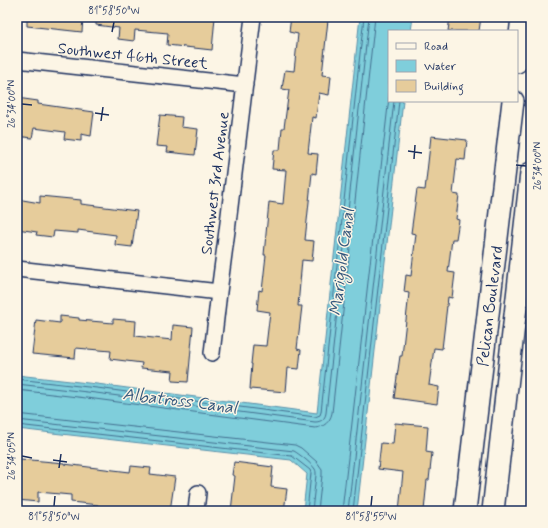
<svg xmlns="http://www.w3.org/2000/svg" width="548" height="528" viewBox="0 0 548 528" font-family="Mynerve,sans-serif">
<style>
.water{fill:#7fcedb;stroke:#578ea9}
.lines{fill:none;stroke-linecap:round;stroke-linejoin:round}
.shore{stroke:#436f90;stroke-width:1}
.building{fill:#e6cc9b;stroke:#1b2f5e}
.street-casing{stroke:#1b2f5e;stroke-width:18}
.secondary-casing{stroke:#1b2f5e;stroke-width:24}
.street{stroke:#fcf5e5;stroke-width:15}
.secondary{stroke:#fcf5e5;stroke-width:21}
.ticks{fill:none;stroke:#1b2f5e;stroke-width:1.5}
.labels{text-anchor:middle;stroke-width:3;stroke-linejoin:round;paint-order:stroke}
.street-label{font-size:16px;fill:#1b2f5e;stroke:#fcf5e5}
.water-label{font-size:17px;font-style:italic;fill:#34577d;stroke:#fcf5e5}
.neatline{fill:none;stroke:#1b2f5e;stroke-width:1.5}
.ticks-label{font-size:10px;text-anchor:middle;fill:#1b2f5e}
</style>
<rect width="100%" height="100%" fill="#fcf5e5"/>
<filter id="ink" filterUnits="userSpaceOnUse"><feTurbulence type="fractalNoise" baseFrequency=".025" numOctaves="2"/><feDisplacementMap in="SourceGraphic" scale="8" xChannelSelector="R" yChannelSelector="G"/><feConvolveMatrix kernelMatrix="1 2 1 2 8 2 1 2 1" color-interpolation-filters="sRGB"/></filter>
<g filter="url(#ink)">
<path class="water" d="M360,17H413L411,31H389V101H403L357,511H303L307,474L291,460L17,429V375L97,384L317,413Z"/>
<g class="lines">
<path class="shore" d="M17,379L97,388L315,417L320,415L321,412L364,17
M17,384L96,393L315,422C321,422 325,419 326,413L369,17
M17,390L95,399L315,428C324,427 330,422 332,413L375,17
M17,414L295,445L301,448L317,462L322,469V475L318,511
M17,420L294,451C299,454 311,463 315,469C316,471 316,472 316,475L312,511
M17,425L292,456L310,470L311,473L307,511
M342,511L389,97
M348,511L394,101
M353,511L399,101"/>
</g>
<path class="building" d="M27,17H83L82,32L27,26Z
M96,17H215L212,50L167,45L168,33L135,30L134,41L118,39L119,28L96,25Z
M291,17H301L328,20L322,75L331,76L329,95L319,93L316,118L312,117L308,153L318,154L316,174L312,173L305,240L314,241L312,261L302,260L298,306H302L297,349L301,350L299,369L288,368L286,392L250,389L252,364H251L253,345L266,346L270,312L257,310L259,290L262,291L266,255H264L269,202L283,204L286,170L272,169L274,150H280L282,128H284L289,90L282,89L285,70L294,71L298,34L289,32Z
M450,17H481L479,31H448Z
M17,98L38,101V104L94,112L91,136L81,134V141L64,139L65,132L34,128L32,138L17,136Z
M160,115L182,117L181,127L198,129L195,155L167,152L168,147L156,146Z
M431,136L467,140L465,160L457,159L453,194L459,195L456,219L459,220L456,239H452L448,272L455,273L452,298L448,297L442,349L434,348L429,385L439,387L437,404L394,398L400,356H402L409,293L404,292L406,275L411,276L416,234L411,233L417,189L425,190Z
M40,196L81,200V204L137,211L132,247L115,245L116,235L78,230V233L54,231L53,237L36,235L37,232L17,229V199L40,203Z
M60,316L79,318V320L113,323V319L136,321L135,336L172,340L173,325L193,327L188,382L172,381L173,371L141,368L142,363L110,359L111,351L76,348L75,358L32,354L36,320L60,323Z
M395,423L428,426L426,452L432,453L429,480H427L424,511H399L403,472L378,469L381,443L393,444Z
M20,459L64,463V464L130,472L131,466L151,468L150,474L175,477L170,511L148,508V511H98V505L71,502V495L38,492V502L17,500Z
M234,462L273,467L271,487L287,489L284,511H231L235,476L232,475Z"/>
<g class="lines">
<g class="street-casing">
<path id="street" d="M17,60L245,85
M17,269L219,292
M212,353L219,292L228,223L253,17
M196,511L198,493"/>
</g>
<g class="secondary-casing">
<path id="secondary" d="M517,62L522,17
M465,511L513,101
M493,511L531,173"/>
</g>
<use href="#street" class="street"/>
<use href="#secondary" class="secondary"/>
</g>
</g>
<path class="ticks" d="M112,32L114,22M22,104L32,105M95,113L109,115M101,121L103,107M408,151L422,153M414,159L415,145M516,165L526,166M22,456L32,458M53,460L67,462M59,468L61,454M54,506L55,496M371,506L372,496"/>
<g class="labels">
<g class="street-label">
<text transform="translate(133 55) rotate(6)" y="6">Southwest 46th Street</text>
<text transform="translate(214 183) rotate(-83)" y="6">Southwest 3rd Avenue</text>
<text transform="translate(489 306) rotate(-83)" y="6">Pelican Boulevard</text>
</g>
<g class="water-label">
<text transform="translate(341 262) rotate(-83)" y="6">Marigold Canal</text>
<text transform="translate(180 400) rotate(7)" y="6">Albatross Canal</text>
</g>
</g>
<rect width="548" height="528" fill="none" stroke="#fcf5e5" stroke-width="44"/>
<rect x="388" y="30" width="130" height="72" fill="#fcf5e5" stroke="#a2a6af"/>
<rect x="396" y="43" width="20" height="6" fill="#fcf5e5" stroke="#a2a6af"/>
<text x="424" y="50" font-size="12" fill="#1b2f5e">Road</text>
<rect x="396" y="60" width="20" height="12" fill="#7fcedb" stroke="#a2a6af"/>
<text x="424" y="70" font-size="12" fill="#1b2f5e">Water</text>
<rect x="396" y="80" width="20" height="12" fill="#e6cc9b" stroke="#a2a6af"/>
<text x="424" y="90" font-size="12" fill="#1b2f5e">Building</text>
<rect x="22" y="22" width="504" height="484" class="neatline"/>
<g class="ticks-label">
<text x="114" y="14">81°58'50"W</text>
<text transform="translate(11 104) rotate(-90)" y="4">26°34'00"N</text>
<text transform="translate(537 166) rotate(-90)" y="4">26°34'00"N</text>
<text transform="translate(11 456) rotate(-90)" y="4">26°34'05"N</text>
<text x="54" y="520">81°58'50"W</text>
<text x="371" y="520">81°58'55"W</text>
</g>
</svg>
